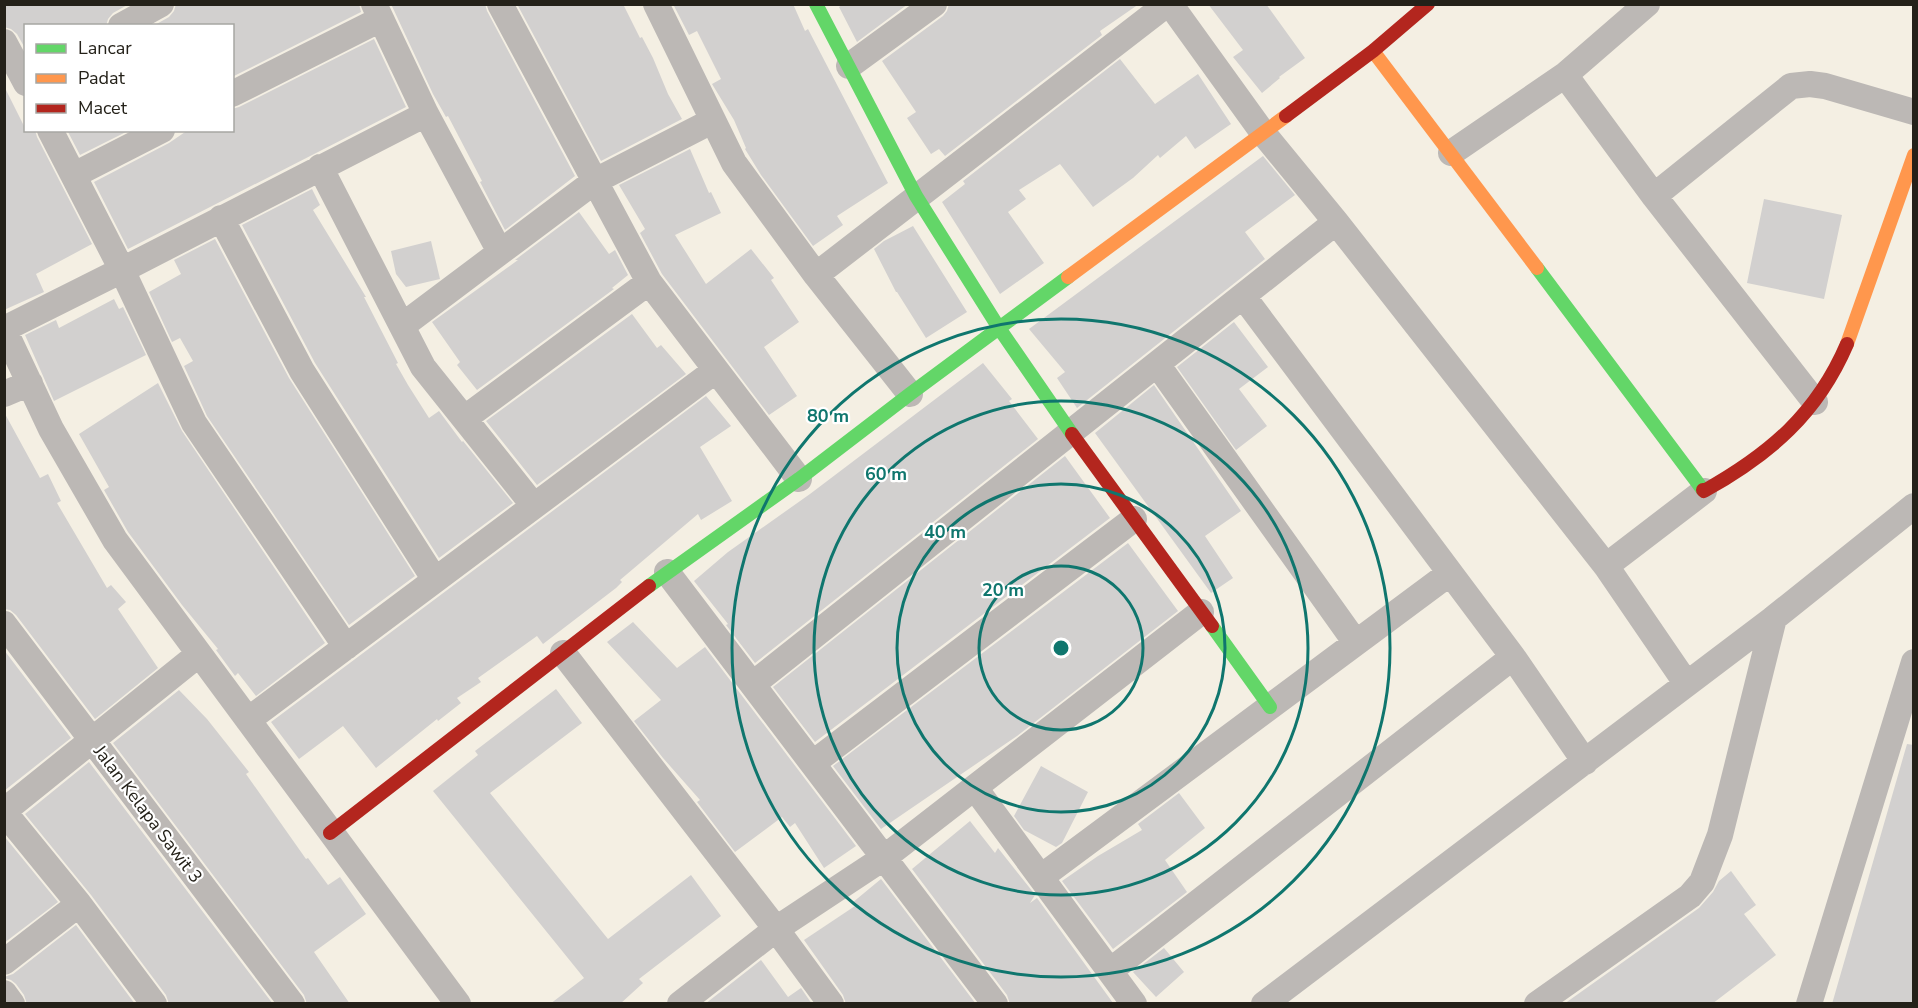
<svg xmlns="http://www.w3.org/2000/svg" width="1918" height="1008" viewBox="0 0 1918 1008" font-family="'Nunito Sans',sans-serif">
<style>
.building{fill:#d2d0cf}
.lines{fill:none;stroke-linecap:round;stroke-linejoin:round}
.street{stroke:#bcb8b5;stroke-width:26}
.fast{stroke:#63d668;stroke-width:14}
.slow{stroke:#ff974d;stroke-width:14}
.jam{stroke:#b3261e;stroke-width:14}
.ring{fill:none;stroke:#0f766e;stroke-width:3}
.labels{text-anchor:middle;stroke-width:4.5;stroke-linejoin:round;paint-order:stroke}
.street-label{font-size:18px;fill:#242119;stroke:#fff}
.centre{fill:#0f766e;stroke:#fff;stroke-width:3}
.ring-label{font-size:18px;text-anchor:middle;font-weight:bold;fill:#0f766e;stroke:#fff;stroke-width:4.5;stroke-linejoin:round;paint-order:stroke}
</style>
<rect width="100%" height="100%" fill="#f4efe3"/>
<path class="building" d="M4,4H129L113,13L108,19L106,26H26V50L17,34L11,29L4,27Z
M176,4H359L361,12L232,77V26H153L169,17L174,11Z
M391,4H485L487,11L575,176L505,230L480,182L482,181L448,116L446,117L433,94Z
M517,4H623L640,38L642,37L653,58L668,94L682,119L601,161Z
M673,4H793L805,31L808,29L888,183L837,216L843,225L813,246L761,175L745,149L746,148L734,120L712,84L721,79L697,31L689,35Z
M843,4H908L857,42L839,7Z
M949,4H1139L1100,31L1102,35L945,156L939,149L931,154L907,118L916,112L882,61L943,16L947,11Z
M1208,4H1266L1305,58L1279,77L1280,78L1262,93L1233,57L1243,50Z
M374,39L406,107L128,249L94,182L169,143L188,130H232V109L239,107Z
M1120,59L1155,104L1198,74L1231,124L1195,149L1186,136L1160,158L1158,155L1133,178L1093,207L1060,164L1019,190L1026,199L1008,212L1044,263L1000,294L942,202L965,184L963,181Z
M4,86L26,130H35L37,137L92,244L36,274L44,292L4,310Z
M67,130H128V131L80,155Z
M690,149L709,193L711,192L721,213L675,235L706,284L751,249L774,278L771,280L799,322L764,347L797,396L769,415L662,274L640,233L645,229L619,185Z
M1263,156L1295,195L1245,232L1265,259L1077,408L1057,378L1065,372L1029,329Z
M312,189L320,205L313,210L366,297H364L398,363L396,364L408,385L429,418L439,411L462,442L463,441L513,503L439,558L315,363L242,225Z
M1764,199L1842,215L1824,299L1747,283Z
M579,212L609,254L615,250L628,275L612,288L614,289L477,390L457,365L460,362L432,322L518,260H515Z
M913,226L967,312L926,338L897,292H896L874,249L884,241Z
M215,239L289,378L415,576L349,625L207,416L184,366L193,361L180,338L172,342L149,292L181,274L174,260Z
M431,241L440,279L406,287L396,274L391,251Z
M114,299L119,309L123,307L146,355L54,401L25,335L56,320L59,328Z
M632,314L657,348L661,345L686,374L537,485L486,421Z
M1234,322L1268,367L1239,389L1267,426L1236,450L1177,367Z
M983,363L1012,399L1009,401L1038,439L755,663L726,625L728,624L694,581L728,552L810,494Z
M158,383L182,431L325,643L256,696L238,673L235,676L216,650L218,649L182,605L128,532L104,490L109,487L79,434Z
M1154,385L1241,511L1205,536L1233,578L1211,593L1095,433Z
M706,396L731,426L700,447L732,501L701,520L698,514L620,580L622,582L616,588L543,644L537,636L478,678L481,682L457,698L461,703L438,721L437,719L376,768L343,726L299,759L271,722Z
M4,412L40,478L48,474L61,501L57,503L107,588L111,585L126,602L118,609L158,668L95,719L16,615L10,610L4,609Z
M1065,456L1110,518L815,742L773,687Z
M1128,543L1178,611L1017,736L881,829L833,766Z
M633,622L677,668L705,647L856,846L824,868L795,823L790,827L782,817L735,852L697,802L700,800L663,758L634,721L661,700L607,642Z
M4,650L71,738L4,791Z
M556,689L582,723L490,793L608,939L691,875L721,916L639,979L643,983L620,1004H550L584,978L433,791L478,755L475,751Z
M179,690L207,719L249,772L246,774L306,859L308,858L328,885L340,877L366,914L314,952L350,1004H307L304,995L113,743Z
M1907,744L1914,745V1004H1832Z
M89,762L273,1004H169L166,995L91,895L25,814Z
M1041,766L1088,792L1062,843L1056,847L1024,830L1014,816Z
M1179,793L1205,828L1165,860L1187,892L1113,949L1062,881L1098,856L1142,830L1138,824Z
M970,821L995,853L998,848L1029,887L1035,895L1030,903L1037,898L1113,1003L1010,1004L1007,995L912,869Z
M4,836L58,902L4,943Z
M1731,871L1756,905L1744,914L1776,955L1712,1004H1564L1699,908L1713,892L1719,881Z
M881,879L976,1004H846L843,995L804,940L855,906L852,903Z
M76,925L135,1004H27L24,995L16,984L11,980L4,978V977L13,974Z
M1164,948L1184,972L1156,997L1133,972Z
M761,960L788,997L801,988L812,1004H705Z"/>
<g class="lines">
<path class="street" d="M374,4L426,114L500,252
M500,4L649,282L799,479
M656,4L734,163L816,275L910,394
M1170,4L1263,133L1336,222L1606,566L1686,683
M121,26L161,4
M4,42L26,83
M849,66L934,4
M1565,75L1654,196L1815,402
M232,94L381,19
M50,130L122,270L194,423L346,647
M1451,153L1565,75L1647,4
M320,167L423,367L534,506
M74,175L162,130
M1654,196L1791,86L1810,84L1825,86L1914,112
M221,218L302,371L435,580
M816,275L1167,4
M1243,296L1513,657L1585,762
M402,326L595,181L712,121
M4,329L51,429L115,540L458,1004
M4,329L122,270L426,114
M1157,364L1356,643
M4,394L30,383
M465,418L649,282
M1606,566L1704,491
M667,572L995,1004
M4,624L292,1004
M563,653L776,929L831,1004
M753,684L1336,222
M248,720L716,370
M813,763L1134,519
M975,788L1134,1004
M4,811L199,654
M4,812L79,904L154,1004
M1041,877L1450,573
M4,962L79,904
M1110,971L1513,657
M4,993L12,1004
M680,1004L776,929L885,857L1201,612
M1264,1004L1774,618L1914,506
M1537,1004L1690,896L1702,882L1720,835L1774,618
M1809,1004L1914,662"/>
<path class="fast" d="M816,4L916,196L999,328L1072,434
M1537,268L1703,490
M649,586L799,479L910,394L1068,277
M1212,626L1270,707"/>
<path class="slow" d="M1373,51L1537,268
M1068,277L1286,116
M1847,344L1914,155"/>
<path class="jam" d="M1286,116L1373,51L1428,4
M1072,434L1212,626
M1703,490L1704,491C1770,454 1817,414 1847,344
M330,833L649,586"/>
</g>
<g class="ring">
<circle cx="1061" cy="648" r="82"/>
<circle cx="1061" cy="648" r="164"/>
<circle cx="1061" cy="648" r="247"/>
<circle cx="1061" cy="648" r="329"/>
</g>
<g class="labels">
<g class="street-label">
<text transform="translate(148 814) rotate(53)" y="6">Jalan Kelapa Sawit 3</text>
</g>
</g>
<circle cx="1061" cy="648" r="9" class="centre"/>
<g class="ring-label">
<text x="828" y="422">80 m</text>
<text x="886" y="480">60 m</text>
<text x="945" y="538">40 m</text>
<text x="1003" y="596">20 m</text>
</g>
<rect width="1918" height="1008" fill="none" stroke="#242119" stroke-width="12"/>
<rect x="24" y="24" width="210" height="108" fill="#ffffff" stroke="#a7a6a3" stroke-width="1.5"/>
<rect x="36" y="44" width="30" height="9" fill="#63d668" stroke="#a7a6a3" stroke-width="1.5"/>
<text x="78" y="54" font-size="18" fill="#242119">Lancar</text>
<rect x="36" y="74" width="30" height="9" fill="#ff974d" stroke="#a7a6a3" stroke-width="1.5"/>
<text x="78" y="84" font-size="18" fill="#242119">Padat</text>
<rect x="36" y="104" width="30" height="9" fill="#b3261e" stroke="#a7a6a3" stroke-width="1.5"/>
<text x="78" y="114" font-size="18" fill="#242119">Macet</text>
</svg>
